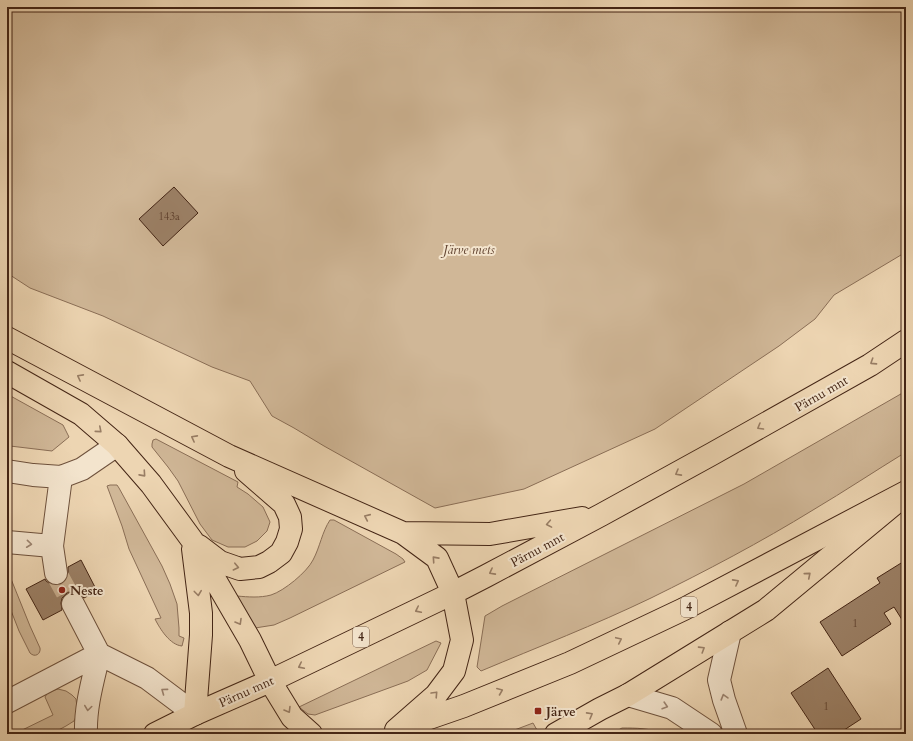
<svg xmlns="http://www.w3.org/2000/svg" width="913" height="741" viewBox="0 0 913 741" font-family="Cardo,serif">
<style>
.green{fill:#d0b797;stroke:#8a6e56}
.building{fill:#9c8167;stroke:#442515}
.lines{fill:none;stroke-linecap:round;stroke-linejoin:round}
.minor-tunnel{stroke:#cbb293;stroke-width:22;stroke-dasharray:22 11;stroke-linecap:butt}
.minor-casing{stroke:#6e513c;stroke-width:24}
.major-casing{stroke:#442515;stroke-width:24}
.highway-casing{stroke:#442515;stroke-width:24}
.minor{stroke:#f3e4cd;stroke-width:22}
.major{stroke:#edd5b2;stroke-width:22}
.highway{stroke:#edd5b2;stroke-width:22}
.oneway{stroke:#987d64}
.oneway2{stroke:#9c8471}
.poi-dot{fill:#8f2418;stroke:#f3e4cd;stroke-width:1.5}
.labels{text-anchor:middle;stroke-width:4;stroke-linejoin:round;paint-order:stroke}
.number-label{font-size:11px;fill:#5a3c2a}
.shield{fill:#f3e4cd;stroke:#785e4c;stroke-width:1}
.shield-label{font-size:12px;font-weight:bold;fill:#442515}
.park-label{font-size:13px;font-style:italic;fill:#60422f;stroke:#f3e4cd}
.street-label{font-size:13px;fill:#442515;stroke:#f3e4cd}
.poi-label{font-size:13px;font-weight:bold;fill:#442515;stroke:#f3e4cd;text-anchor:start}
</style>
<rect width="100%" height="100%" fill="#edd5b2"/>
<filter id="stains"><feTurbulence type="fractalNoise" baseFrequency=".005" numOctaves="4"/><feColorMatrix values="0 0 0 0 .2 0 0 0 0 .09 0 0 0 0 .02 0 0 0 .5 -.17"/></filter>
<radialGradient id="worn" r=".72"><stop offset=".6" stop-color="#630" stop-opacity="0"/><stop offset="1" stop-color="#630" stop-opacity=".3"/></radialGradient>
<path class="green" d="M7,7H906V252L834,295L815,319L779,346L655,429L524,489L435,508L324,446L294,428L272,416L250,381L212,367L103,316L30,288L7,273Z
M906,391V452C875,471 845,491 813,510C761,542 706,571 651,598C595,625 538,647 481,671L477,667L485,616L502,606L744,484Z
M7,394L63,425L69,437L52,451L10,446L11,434H7Z
M156,439L238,482L237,487L248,494L263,507L270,522L267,531L257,541L245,547H228L212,540L200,524L178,481L168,467L152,447V444L153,440Z
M110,485H117L119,488L162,566L170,584L177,604L179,628V636L184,638L182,646C170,645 160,629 155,619L161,618L129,549L122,526L107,486Z
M330,520H334L396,554L403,559L405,562L290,618L274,625L255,628L237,596C248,597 260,598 271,595C284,591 307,572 313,560C320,547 322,532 330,520Z
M7,569L30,626L40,648C41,654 35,658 30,653L19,631L10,608L7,609Z
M436,641L441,643L427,670L408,681L315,715L308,714L299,707Z
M58,689L66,691L72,695L76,699L77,707V715L74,721L66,726L51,734H14L53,715L45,697L48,692Z
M533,723L537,730L530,734H504Z
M622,728C636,728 650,728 664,734H611Z"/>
<path class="building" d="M174,187L198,213L163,246L139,219Z
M81,560L97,591L84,598L80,594L74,592L67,593L62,598L61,603L62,610L43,620L26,589L45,579L46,581L52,585H58L63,583L68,577V567Z
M906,560V626L894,607L884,613L891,624L842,656L820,622L880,583L877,578Z
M828,668L861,719L838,734H818L791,693Z"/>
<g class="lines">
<path class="minor-tunnel" d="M56,573L73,604"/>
<g class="minor-casing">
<path id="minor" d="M7,471L33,475L61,477L52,546L56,573
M61,477L82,469L117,445
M7,542L52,546
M730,632L719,680L724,700L736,734
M628,695L672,708L711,734
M7,702L99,654L73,604
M86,734C85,707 93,680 99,654L147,678L195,714"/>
</g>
<g class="major-casing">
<path id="major" d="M556,734L600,709L628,695L766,610L894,504"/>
</g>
<g class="highway-casing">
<path id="highway" d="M7,338L229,456L403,533L437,558L453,593L462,640L454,671L436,695L396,730
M7,372L81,414L117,445L151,484L192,540L250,640L270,681L292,717L311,734
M403,533L490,534L582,518
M199,546L220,562L240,569L259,567L269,562L281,553L287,542L291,529L290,517L284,504L246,471
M193,549L201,613V635L195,714
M406,726L464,706L570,663L684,609L906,492
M155,734L195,714L270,681L453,593L486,576L601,515L712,454L870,365L906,341"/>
</g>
<use href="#minor" class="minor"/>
<use href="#major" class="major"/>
<use href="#highway" class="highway"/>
</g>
<defs><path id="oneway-chevron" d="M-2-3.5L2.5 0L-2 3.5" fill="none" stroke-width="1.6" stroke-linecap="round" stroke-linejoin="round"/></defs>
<g class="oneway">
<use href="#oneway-chevron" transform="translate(873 362) rotate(147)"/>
<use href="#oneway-chevron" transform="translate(80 377) rotate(-152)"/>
<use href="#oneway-chevron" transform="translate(760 427) rotate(150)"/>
<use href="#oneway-chevron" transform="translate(99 430) rotate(41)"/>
<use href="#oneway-chevron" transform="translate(194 438) rotate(-152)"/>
<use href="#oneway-chevron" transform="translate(678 473) rotate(151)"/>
<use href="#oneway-chevron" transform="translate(143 474) rotate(48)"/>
<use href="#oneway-chevron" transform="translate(367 517) rotate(-156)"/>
<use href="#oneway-chevron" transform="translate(549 524) rotate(170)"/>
<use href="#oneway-chevron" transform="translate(435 559) rotate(-132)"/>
<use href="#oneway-chevron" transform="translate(236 567) rotate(13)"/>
<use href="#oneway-chevron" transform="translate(492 572) rotate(152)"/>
<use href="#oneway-chevron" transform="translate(808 575) rotate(-40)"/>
<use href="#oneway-chevron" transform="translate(736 582) rotate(-28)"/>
<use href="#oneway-chevron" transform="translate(198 593) rotate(83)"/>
<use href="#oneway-chevron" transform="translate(418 610) rotate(154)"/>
<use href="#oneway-chevron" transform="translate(239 622) rotate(60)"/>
<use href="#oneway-chevron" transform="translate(619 640) rotate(-25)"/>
<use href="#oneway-chevron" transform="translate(702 649) rotate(-32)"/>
<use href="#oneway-chevron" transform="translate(301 666) rotate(154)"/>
<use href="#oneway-chevron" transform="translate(500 691) rotate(-22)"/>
<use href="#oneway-chevron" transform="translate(435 694) rotate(-47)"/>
<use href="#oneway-chevron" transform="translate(288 710) rotate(59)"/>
<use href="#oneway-chevron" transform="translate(590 715) rotate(-29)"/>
</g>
<g class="oneway2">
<use href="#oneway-chevron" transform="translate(29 544) rotate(6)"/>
<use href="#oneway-chevron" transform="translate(164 691) rotate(-144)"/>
<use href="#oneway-chevron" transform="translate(724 697) rotate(-106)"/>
<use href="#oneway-chevron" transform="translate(665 706) rotate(17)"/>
<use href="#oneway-chevron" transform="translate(88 708) rotate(98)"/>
</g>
<g class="poi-dot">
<circle cx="62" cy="590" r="4"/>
<rect x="534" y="707" width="8" height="8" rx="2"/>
</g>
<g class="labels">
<g class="number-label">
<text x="169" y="220">143a</text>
<text x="855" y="627">1</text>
<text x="826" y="710">1</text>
</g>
<g class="shield">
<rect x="681" y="597" width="16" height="20" rx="3"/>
<rect x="353" y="627" width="16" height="20" rx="3"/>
</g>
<g class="shield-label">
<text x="689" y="611">4</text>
<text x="361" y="641">4</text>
</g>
<g class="park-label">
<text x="469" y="254">Järve mets</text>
</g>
<g class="street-label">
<text transform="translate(821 393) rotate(-30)" y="5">Pärnu mnt</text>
<text transform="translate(537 549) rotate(-28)" y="5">Pärnu mnt</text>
<text transform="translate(246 691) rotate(-24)" y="5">Pärnu mnt</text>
</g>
<g class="poi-label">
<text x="70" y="595">Neste</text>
<text x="546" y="716">Järve</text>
</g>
</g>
<rect width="913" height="741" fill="none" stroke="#edd5b2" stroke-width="24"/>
<rect x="8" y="8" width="897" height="725" fill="none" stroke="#442515" stroke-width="2"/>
<rect x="12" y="12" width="889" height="717" fill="none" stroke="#442515"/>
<rect width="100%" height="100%" filter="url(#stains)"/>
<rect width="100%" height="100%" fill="url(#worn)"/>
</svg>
